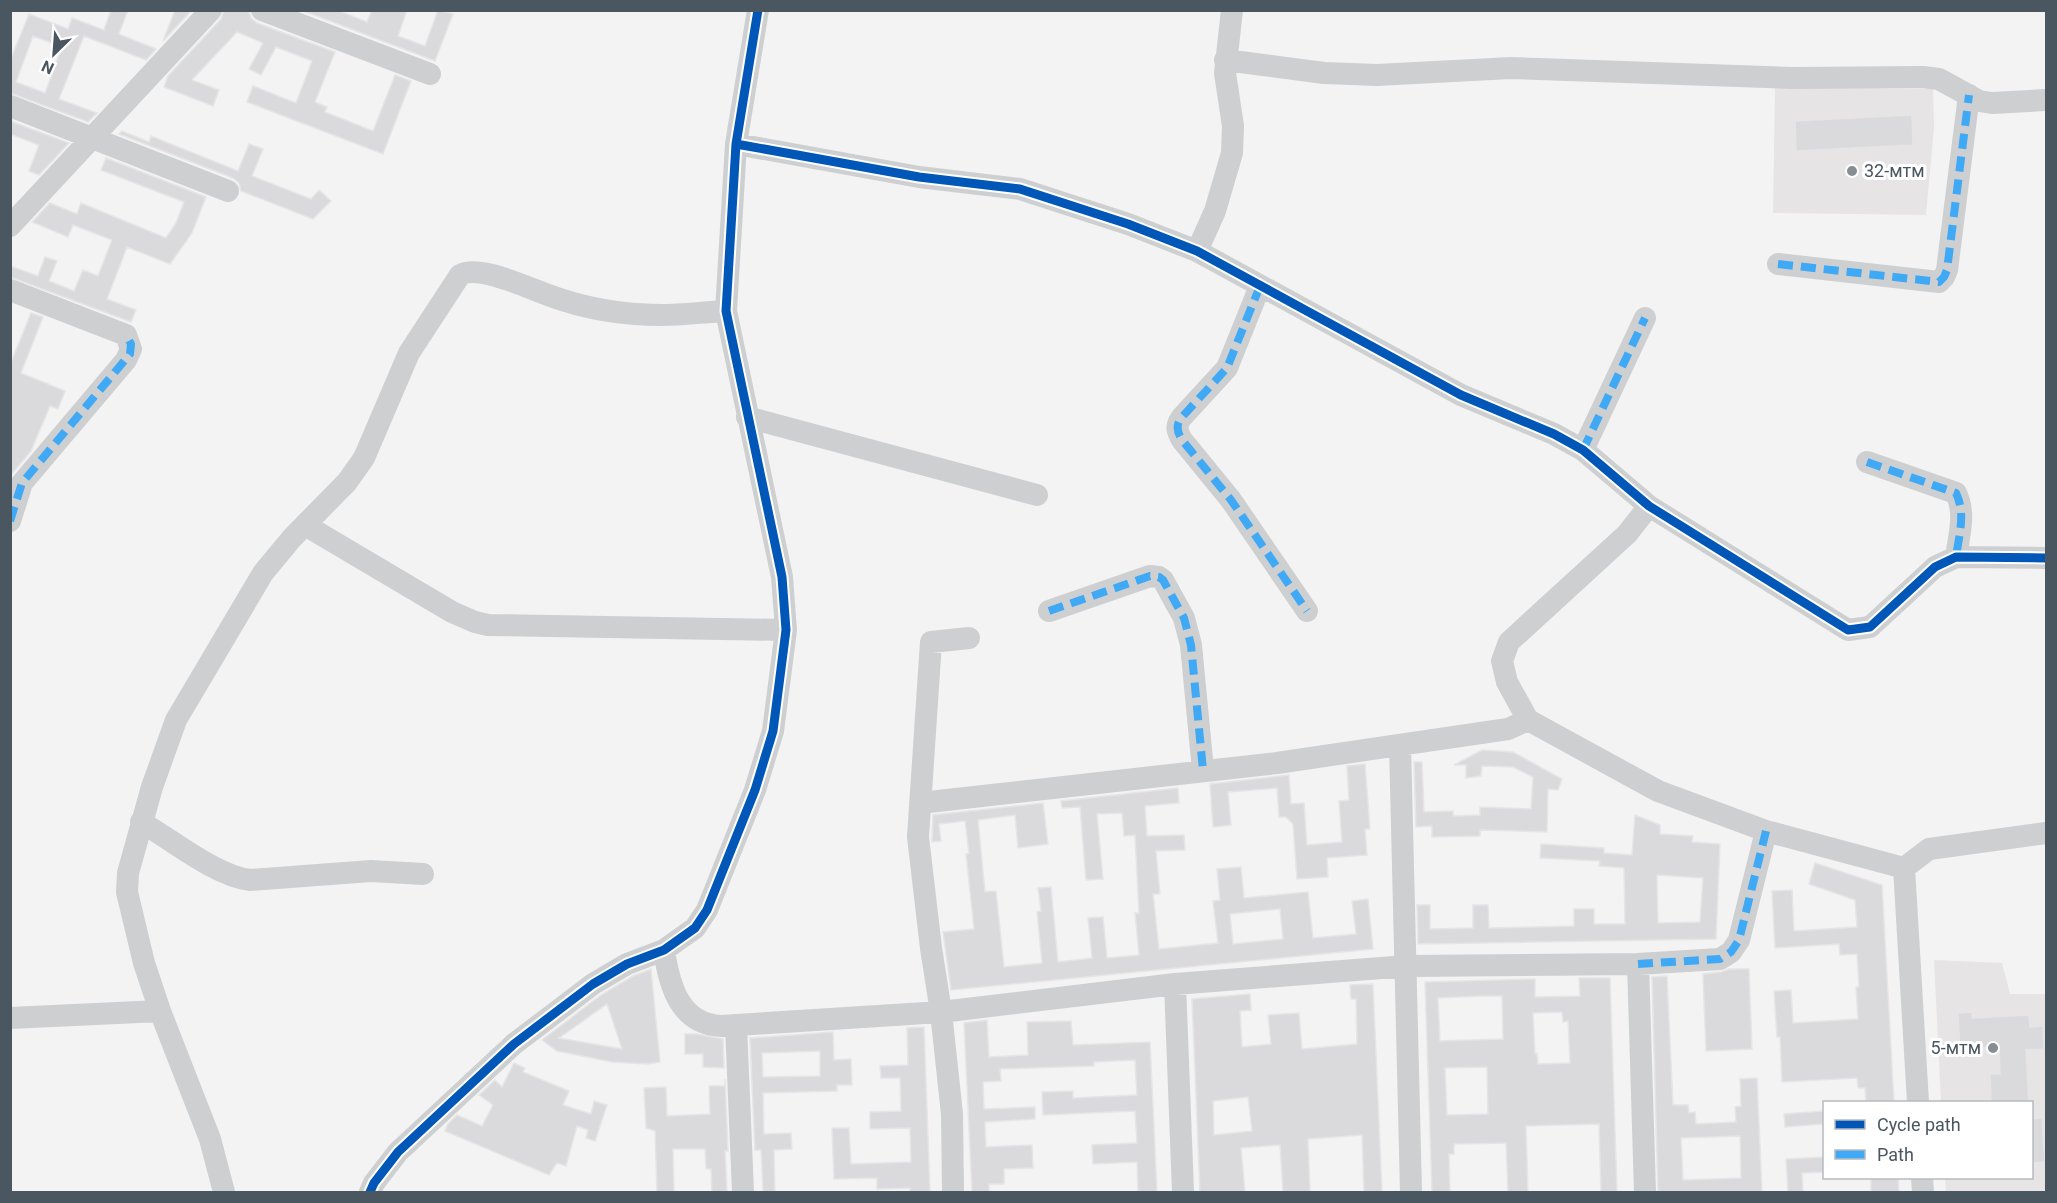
<svg xmlns="http://www.w3.org/2000/svg" width="2057" height="1203" viewBox="0 0 2057 1203" font-family="Roboto,sans-serif">
<style>
.education{fill:#e6e4e5}
.building{fill:#dadadc;stroke:#e5e5e6;stroke-width:1.5;fill-rule:evenodd}
.lines{fill:none;stroke-linecap:round;stroke-linejoin:round}
.minor{stroke:#cdcfd1;stroke-width:22}
.quiet{stroke:#3fa9f5;stroke-width:8;stroke-dasharray:15 8;stroke-linecap:butt}
.cycleway-casing{stroke:#fff;stroke-width:13}
.cycleway{stroke:#0057b8;stroke-width:9}
.poi-dot{fill:#868d93;stroke:#fff;stroke-width:2}
.labels{text-anchor:middle;stroke-width:6;stroke-linejoin:round;paint-order:stroke}
.poi-label{font-size:18px;fill:#4a5660;stroke:#fff;text-anchor:start}
</style>
<rect width="100%" height="100%" fill="#f4f3f3"/>
<path class="education" d="M1775,87L1933,89L1934,128L1926,215L1773,213Z
M1934,960L2002,963L2010,994H2046V1192H1946L1945,1178H2032V1102H1941Z"/>
<path class="building" d="M111,10H128L119,34L156,49L146,60L84,36L59,99L97,113L88,122L10,93V61L29,14L68,29L72,18L104,30ZM33,36L62,47L45,93L16,82Z
M175,10H192L163,41Z
M224,10H249L251,18L257,23L335,52L315,102L327,107L325,112L373,131L395,75L411,81L383,154L247,102L253,86L296,103L312,61L276,47L261,75L249,69L263,43L237,32L192,80L219,90L213,106L164,87L168,76L221,19Z
M301,10H337L367,22L372,10H407L398,36L425,46L438,10L453,14L435,61Z
M1912,115L1913,145L1796,151L1795,121Z
M10,121L69,143L39,175L29,171L39,145L10,134Z
M122,131L149,142L151,136L238,171L249,144L263,149L252,176L311,199L319,190L331,201L313,219L241,191L239,183L233,178L119,134Z
M106,158L206,197L192,233L170,264L127,247L107,299L136,310L131,322L10,277V266L38,276L45,257L57,261L49,281L74,291L83,270L98,276L112,240L73,225L68,237L32,222L50,203L77,214L81,203L166,238L176,223L184,202L101,170Z
M31,313L43,317L21,373L65,391L58,409L50,406L31,451L10,476V365Z
M1482,750L1513,752L1562,779L1558,790L1548,789L1547,832L1480,830V836L1432,837V826L1416,827L1414,762H1422L1424,812L1453,811V816L1480,815V807L1531,809L1533,777L1513,767L1482,766L1481,776L1466,778V765H1454Z
M1365,764L1370,829H1365L1367,855L1327,858L1328,877L1297,879L1293,824L1286,817H1279L1277,788L1228,792L1231,825L1213,827L1210,784L1289,775L1291,804L1304,803L1307,845L1342,842L1339,801L1349,800L1347,766Z
M1178,788L1179,803L1145,806L1147,836L1184,835L1185,850L1156,851L1160,894H1153L1159,949L1218,943L1213,901L1220,900L1217,869L1241,867L1244,898L1308,892L1313,938L1356,934L1352,901L1368,899L1373,949L951,990L943,932L974,929L966,854L969,853L965,821L939,824L941,841L932,842L933,815L1043,803L1048,844L1018,848L1015,815L978,820L985,892L996,891L1004,967L1042,963L1037,912L1041,911L1038,888L1051,887L1058,962L1092,958L1088,918L1103,917L1107,958L1139,955L1135,913H1139L1135,835L1124,836L1122,813L1097,814L1103,879L1086,880L1080,807L1062,808L1061,801ZM1280,909L1283,939L1233,944L1230,914Z
M1635,815L1660,825V834L1693,836L1692,842L1720,844L1716,939L1418,944L1417,905H1430V929L1473,928V905H1488L1489,928L1574,926V909H1594V924H1625L1624,868L1599,866L1600,861L1540,858L1541,844L1604,848V853L1632,855ZM1657,875L1703,878L1700,922L1658,923Z
M1815,863L1882,885L1894,1102H1866L1865,1088H1858L1857,1078L1782,1082L1780,1037H1777L1774,991L1791,990L1793,1023L1858,1019L1856,987H1859L1857,954L1840,955L1839,944L1775,948L1772,891L1792,890L1794,931L1857,927L1855,900L1809,884Z
M651,969L660,1062L648,1064L612,1062L557,1051L542,1040L601,995L633,976ZM607,1004L622,1049L559,1038Z
M1729,969H1749L1752,1049L1706,1051L1703,974L1721,972Z
M1667,976L1673,1105H1688L1689,1113L1695,1112L1696,1124L1736,1122L1735,1107L1741,1106L1740,1079L1757,1078L1762,1192H1658L1652,977ZM1740,1136L1741,1178L1683,1180L1681,1138Z
M1579,978H1610L1617,1192H1601L1599,1124L1526,1126L1528,1192H1508L1506,1143L1454,1144V1154H1449L1450,1192H1432L1425,982L1535,979V997L1580,996ZM1482,996H1502L1503,1039L1440,1041L1438,998ZM1562,1012L1563,1022L1568,1021L1570,1063L1538,1064L1537,1053L1535,1054L1533,1013ZM1487,1067L1488,1114L1447,1115L1445,1068Z
M1373,984L1382,1192H1364L1362,1135L1308,1139L1310,1192H1283L1280,1145L1241,1148L1245,1192H1200L1192,999L1250,994L1251,1010L1240,1011L1242,1047L1271,1044L1268,1015L1299,1013L1302,1049L1357,1044L1356,999H1351L1350,985ZM1248,1097L1252,1131L1214,1135L1213,1101Z
M1972,1012V1018L2029,1015L2030,1027L2043,1026L2044,1049L2026,1050L2029,1102H1991L1990,1074H2000L1999,1047L1974,1048V1054L1960,1055L1958,1013Z
M987,1020L989,1057L1028,1055L1027,1022L1071,1021L1073,1045L1150,1042L1157,1192H1138L1137,1162L1093,1164L1092,1145L1137,1143L1135,1111L1043,1115L1042,1092L1073,1091V1098L1137,1095L1135,1060L1094,1062V1066L1000,1069L1001,1081L983,1082L984,1109L1035,1107V1119L985,1122L986,1147L1032,1145L1033,1168L1004,1169V1184H989V1192H972L964,1023Z
M924,1027L930,1192H910V1188L877,1189V1178L834,1179L832,1128H849L851,1164L911,1162L910,1128L870,1129V1112L901,1111L900,1078H881L880,1066L908,1065L907,1028Z
M833,1032L834,1060L851,1059L852,1085H837V1091L763,1093L764,1134L791,1133L792,1149L774,1150L775,1192H763L761,1150H755L750,1038ZM820,1051V1076L763,1077L762,1053Z
M685,1034H697L723,1039L724,1068L703,1067V1054H685Z
M514,1063L525,1068L523,1072L569,1091L563,1105L591,1114L594,1101L607,1105L595,1141L586,1138L588,1130L577,1126L566,1166L557,1163L549,1175L445,1131L448,1124L457,1115L482,1126L493,1105L479,1095L495,1080L502,1087Z
M725,1079L728,1151H725L727,1192H712L711,1169H706L705,1149H673L674,1192H657L655,1131L646,1128L644,1088L666,1087L667,1116L710,1114L709,1086H725Z
M1824,1111V1124L1785,1127L1784,1114Z
M2042,1118L2045,1162L2031,1163V1119Z
M1824,1157V1172L1802,1173L1803,1192H1788L1786,1159Z
M1871,1178H1898L1899,1192H1871Z"/>
<g class="lines">
<path class="minor" d="M262,10L430,74
M1225,60L1324,73L1377,75L1511,68L1793,78L1923,77L1939,79L1979,101L1992,103L2046,100
M10,106L228,191
M736,144L919,177L1020,189L1128,224L1197,251L1461,395L1554,434L1583,450L1649,506L1848,630L1870,627L1935,567L1956,557L2046,558
M10,226L211,10
M1197,251L1215,211L1232,153L1233,126L1225,73L1232,10
M1778,264L1939,282L1944,277L1947,270L1969,95
M1260,286L1227,368L1182,417C1175,426 1177,431 1182,440L1231,500L1307,611
M10,290L126,335L131,349L126,360L22,483L10,521
M747,417L1037,495
M1583,450L1645,318
M1867,462L1956,493C1966,514 1959,535 1956,557
M1649,506L1627,534L1509,642L1502,661L1507,682L1528,720L1658,791L1766,831L1904,868L1929,849L2046,833
M305,525L452,612L475,622L488,625L786,630
M1049,611L1150,576L1159,577L1163,580L1184,618L1191,645L1203,770
M1400,745L1411,1192
M920,803L1277,763L1508,729L1528,720
M141,822C172,840 216,876 250,880L371,871L423,874
M1904,868L1918,1102
M664,950C669,984 679,1024 721,1026L941,1012L1175,984L1407,966L1638,964L1645,1192
M1638,964L1720,959L1731,952L1739,940L1766,831
M1175,984L1183,1192
M10,1018L160,1011
M736,1026L743,1192
M1922,1178L1923,1192
M224,1192L210,1139L160,1011L144,963L127,892L128,873L152,787L176,720L263,573L292,538L347,482L364,458L409,353L460,275C479,264 528,288 548,295C583,308 623,315 661,315C683,315 704,312 726,311
M370,1192L374,1183L398,1152L514,1044L593,984L627,964L664,950L695,928L707,910L755,790L773,731L786,630L782,577L726,311L736,144L758,10
M953,1192L952,1114L941,1012L931,948L918,837L931,642L969,638"/>
<path class="quiet" d="M1778,264L1939,282L1944,277L1947,270L1969,95
M1260,286L1227,368L1182,417C1175,426 1177,431 1182,440L1231,500L1307,611
M1583,450L1645,318
M1867,462L1956,493C1966,514 1959,535 1956,557
M10,521L22,483L130,354L131,344L126,335
M1049,611L1150,576L1159,577L1163,580L1184,618L1191,645L1203,770
M1638,964L1720,959L1731,952L1739,940L1766,831"/>
<g class="cycleway-casing">
<path id="cycleway" d="M736,144L919,177L1020,189L1128,224L1197,251L1461,395L1554,434L1583,450L1649,506L1848,630L1870,627L1935,567L1956,557L2046,558
M370,1192L374,1183L398,1152L514,1044L593,984L627,964L664,950L695,928L707,910L755,790L773,731L786,630L782,577L726,311L736,144L758,10"/>
</g>
<use href="#cycleway" class="cycleway"/>
</g>
<g class="poi-dot">
<circle cx="1852" cy="171" r="6"/>
<circle cx="1993" cy="1048" r="6"/>
</g>
<g class="labels">
<g class="poi-label">
<text x="1864" y="177">32-мтм</text>
<text x="1981" y="1054" text-anchor="end">5-мтм</text>
</g>
</g>
<rect width="2057" height="1203" fill="none" stroke="#4a5660" stroke-width="24"/>
<rect x="1823" y="1101" width="210" height="78" fill="#ffffff" stroke="#b7bbbf" stroke-width="1.5"/>
<rect x="1835" y="1120" width="30" height="9" fill="#0057b8" stroke="#b7bbbf" stroke-width="1.5"/>
<text x="1877" y="1131" font-size="18" fill="#4a5660">Cycle path</text>
<rect x="1835" y="1150" width="30" height="9" fill="#3fa9f5" stroke="#b7bbbf" stroke-width="1.5"/>
<text x="1877" y="1161" font-size="18" fill="#4a5660">Path</text>
<g transform="translate(54 54) rotate(205)" stroke="#ffffff" stroke-width="4.5" paint-order="stroke">
<path d="M0-4.5L10 22L0 15L-10 22Z" fill="#4a5660"/>
<text y="-9" font-size="16" font-weight="bold" text-anchor="middle" fill="#4a5660">N</text>
</g>
</svg>
